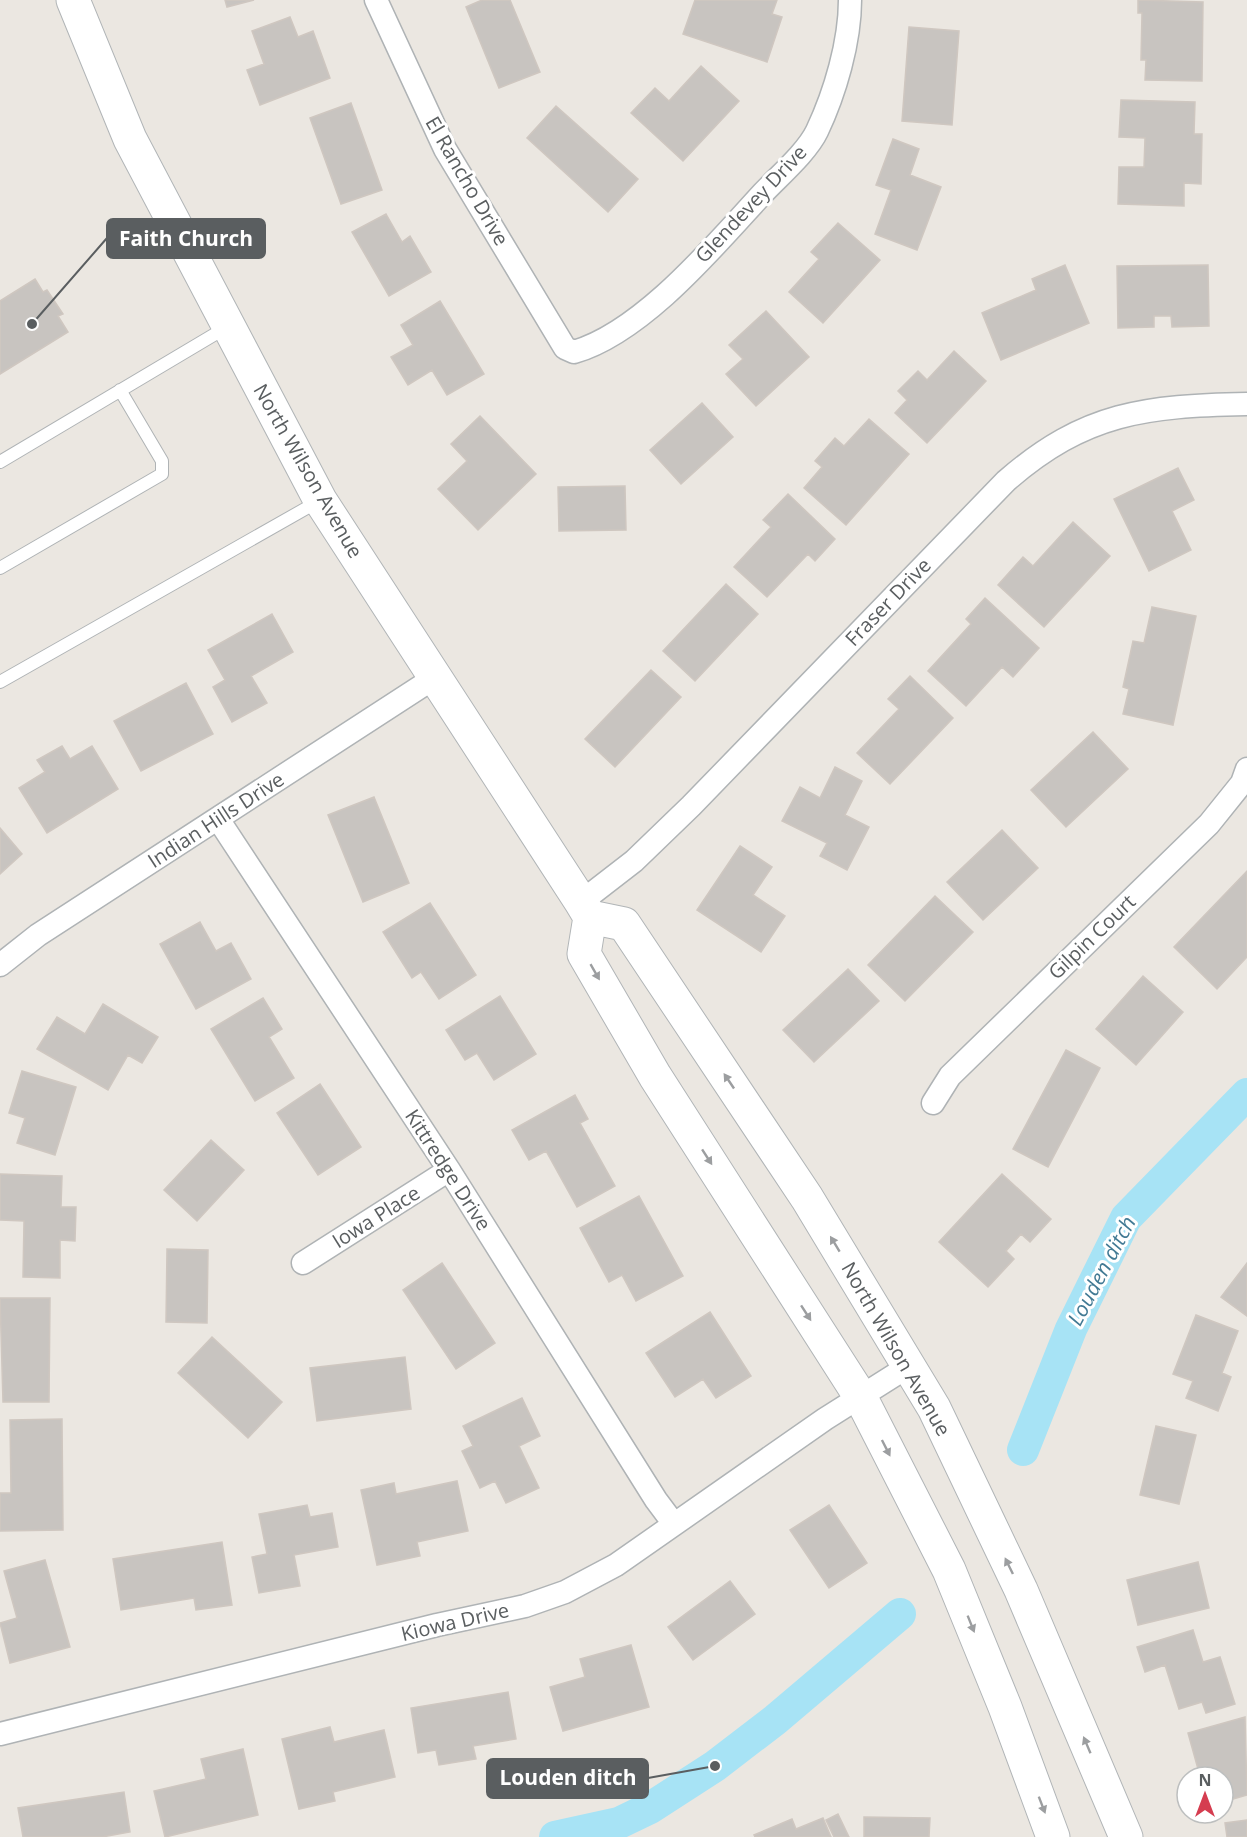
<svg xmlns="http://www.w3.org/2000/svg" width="1247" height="1837" viewBox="0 0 1247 1837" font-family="'Open Sans',sans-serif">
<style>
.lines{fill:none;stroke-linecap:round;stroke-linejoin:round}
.canal{stroke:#a7e3f5;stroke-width:32}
.building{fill:#c8c4c0;stroke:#cfc7c0;stroke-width:1.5}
.lane-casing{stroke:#afb3b5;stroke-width:14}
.street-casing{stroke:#afb3b5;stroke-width:25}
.secondary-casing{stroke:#b1b5b7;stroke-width:35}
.lane{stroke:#fff;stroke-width:12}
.street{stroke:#fff;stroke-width:22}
.secondary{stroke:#fff;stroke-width:33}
.oneway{fill:#9c9ea0}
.labels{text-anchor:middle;stroke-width:6;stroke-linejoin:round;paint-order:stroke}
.street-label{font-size:20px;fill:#5a5e60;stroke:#fff}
.water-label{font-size:21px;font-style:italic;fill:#427a94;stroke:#fff}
.leader{fill:none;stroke:#5a5e60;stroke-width:2}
.callout-dot{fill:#5a5e60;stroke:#fff;stroke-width:2}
.callout{fill:#5a5e60;stroke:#5a5e60;stroke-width:2}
.callout-label{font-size:21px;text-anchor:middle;font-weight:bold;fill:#fff}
</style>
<rect width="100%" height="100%" fill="#ebe7e1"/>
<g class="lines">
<path class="canal" d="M1023,1450L1071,1329L1126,1218L1247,1094
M555,1837L619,1823L650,1808L715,1766L775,1720L900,1614"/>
</g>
<path class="building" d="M225,0H254L227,7Z
M482,0H510L540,72L499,88L466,7Z
M695,0H777L772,14L782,17L767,62L683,34Z
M1138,0L1203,2L1202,81L1145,80L1146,60H1141L1142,13H1138Z
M290,17L298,37L313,31L330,78L260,105L247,70L264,64L252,31Z
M909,27L959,31L952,125L902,121Z
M701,66L739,101L683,161L631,113L655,88L669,101Z
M1121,100L1195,102L1194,134H1202L1201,184L1184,183V206L1118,204L1119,167H1144L1145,138L1119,137Z
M351,103L382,190L341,204L310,118Z
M556,106L638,179L608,212L527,138Z
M893,139L919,149L910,175L941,187L917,250L875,234L891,190L876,185Z
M386,214L402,242L410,236L431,272L389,296L352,232Z
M838,223L880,260L823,323L789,292L819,259L811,252Z
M1065,265L1089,323L1001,360L982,313L1036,290L1032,279Z
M1208,265L1209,326L1172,327L1171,316H1154V327L1118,328L1117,266Z
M35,279L43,292L47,290L63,314L58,316L68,332L0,374V301Z
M440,301L484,374L447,395L432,370L408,385L391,357L413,345L401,325Z
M766,311L809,357L756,406L726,374L743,359L729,345Z
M954,351L986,381L927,443L895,413L907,400L898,391L918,371L927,380Z
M702,403L733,437L681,484L650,450Z
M480,416L536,474L478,530L438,489L467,461L451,444Z
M869,419L909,454L846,525L804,488L822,467L815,461L835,438L844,446Z
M1178,468L1194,500L1172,511L1191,550L1149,571L1114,499Z
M625,486L626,530L559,531L558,487Z
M788,494L835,539L815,561L808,554L767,597L734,567L771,527L763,520Z
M1073,522L1110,556L1044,627L998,585L1023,557L1033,566Z
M726,584L758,614L695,681L663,651Z
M985,598L1039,648L1013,677L1002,667L966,706L928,671L971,624L966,619Z
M1152,607L1196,616L1173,725L1123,714L1129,689L1123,687L1133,641L1144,643Z
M272,614L293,652L251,676L267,703L232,722L213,687L225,680L208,650Z
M651,670L681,697L615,767L585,739Z
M910,676L953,718L890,784L857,753L899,709L888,699Z
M186,683L213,734L141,771L114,721Z
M1093,732L1128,769L1066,827L1031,790Z
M62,746L70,759L92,746L118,789L47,833L19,788L45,772L37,760Z
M835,767L862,781L845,815L869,827L847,870L820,856L827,843L782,821L800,787L820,798Z
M374,797L409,883L363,902L328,815Z
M0,828L22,854L0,874Z
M1002,830L1038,868L983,920L947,882Z
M740,846L772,867L753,895L785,916L761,952L697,910Z
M1247,871V957L1217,989L1174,947Z
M935,896L973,932L905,1001L868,965Z
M430,903L476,975L439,999L421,972L412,978L383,932Z
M200,922L216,951L231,943L251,979L196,1009L160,944Z
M848,969L879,1001L814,1062L783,1030Z
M1143,976L1183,1012L1136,1065L1096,1029Z
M500,996L536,1054L494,1080L477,1053L465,1060L446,1030Z
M263,998L282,1029L269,1037L294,1078L255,1101L211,1029Z
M103,1004L158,1037L142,1063L128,1055L108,1090L37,1049L57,1017L85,1034Z
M1066,1050L1100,1068L1048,1167L1013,1149Z
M22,1071L76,1087L55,1155L17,1143L25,1118L9,1113Z
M320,1084L361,1147L318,1175L277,1113Z
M575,1095L588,1119L580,1123L615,1186L577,1207L546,1151L529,1160L512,1130Z
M211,1140L244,1170L197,1221L164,1190Z
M0,1174L62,1176L61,1207H76L75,1241L60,1240V1278L23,1277L24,1221L0,1220Z
M1002,1174L1051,1219L1030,1242L1021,1234L1006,1251L1014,1259L988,1287L939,1242Z
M639,1196L683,1276L636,1301L622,1275L609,1282L580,1228Z
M167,1249L208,1250L207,1323L166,1322Z
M442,1263L495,1343L456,1369L403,1290Z
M1247,1263V1316L1221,1297Z
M0,1298H50L49,1402H3Z
M710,1312L751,1376L716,1398L703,1379L675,1397L646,1353Z
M1196,1315L1238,1331L1222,1373L1231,1377L1218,1411L1186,1398L1193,1381L1173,1374Z
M212,1337L282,1402L248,1438L178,1373Z
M405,1357L411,1409L317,1421L310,1368Z
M522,1398L540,1436L519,1446L539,1488L506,1503L495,1481L480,1488L462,1451L473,1446L463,1426Z
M62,1419L63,1530L0,1531V1493H11L10,1420Z
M1156,1426L1196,1435L1179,1504L1140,1495Z
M457,1481L468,1531L417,1542L420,1556L377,1565L361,1490L394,1483L396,1494Z
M307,1505L310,1517L332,1513L338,1547L294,1555L300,1586L259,1593L252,1557L267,1554L259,1514Z
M829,1505L867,1563L829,1588L790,1530Z
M222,1542L232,1605L196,1610L194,1598L121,1610L113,1559Z
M45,1560L70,1647L10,1663L0,1623L17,1618L4,1571Z
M1198,1562L1209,1608L1138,1625L1127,1580Z
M730,1581L755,1614L693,1660L668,1627Z
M1193,1630L1203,1662L1220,1657L1235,1704L1206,1713L1202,1702L1179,1709L1165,1665L1145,1672L1137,1647Z
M631,1645L649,1707L563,1731L550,1687L585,1677L580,1659Z
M508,1692L516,1739L473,1746L476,1759L439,1765L436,1750L418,1753L411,1708Z
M1245,1717L1247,1795L1223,1802V1777H1196L1194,1770L1198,1769L1188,1733Z
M330,1727L334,1742L384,1730L395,1777L333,1792L335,1801L299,1809L282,1739Z
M243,1749L258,1815L165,1837L154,1791L206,1779L201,1759Z
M124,1792L130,1832L102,1837H23L18,1808Z
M838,1814L849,1837H834L826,1820Z
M864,1817L930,1818L929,1837H864Z
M823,1818L831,1837H755L754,1835L792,1819L796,1829Z
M1247,1820V1837H1227L1225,1823Z"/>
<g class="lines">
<g class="lane-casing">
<path id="lane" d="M0,462L227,327
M0,568L162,474V461L120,390
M0,682L319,501"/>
</g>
<g class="street-casing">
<path id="street" d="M376,0L445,149L565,348L574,352C643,332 715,245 763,193C779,176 807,152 817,131C835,93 850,42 850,0
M218,819L449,1170L656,1500L674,1524
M581,902L634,861L691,806L1006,481C1085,412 1146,406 1247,404
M0,965L38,935L434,678
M933,1103L950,1076L1209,824L1242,783L1247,769
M303,1263L449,1170
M0,1734L437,1625L525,1606L565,1592L616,1565L825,1419L909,1366"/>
</g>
<g class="secondary-casing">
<path id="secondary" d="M73,0L130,139L320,500L581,902L590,917L584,954L655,1076L860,1396L949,1570L1005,1707L1053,1837
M590,917L624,924L807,1198L934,1408L1021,1590L1126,1837"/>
</g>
<use href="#lane" class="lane"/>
<use href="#street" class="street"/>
<use href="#secondary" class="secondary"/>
</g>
<defs><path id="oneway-solid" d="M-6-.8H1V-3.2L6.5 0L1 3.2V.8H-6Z" transform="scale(1.5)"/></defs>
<g class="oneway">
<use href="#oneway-solid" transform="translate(595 972) rotate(60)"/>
<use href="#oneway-solid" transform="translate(729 1081) rotate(-124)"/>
<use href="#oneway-solid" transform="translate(707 1157) rotate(57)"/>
<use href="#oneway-solid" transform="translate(835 1244) rotate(-121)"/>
<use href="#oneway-solid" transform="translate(806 1313) rotate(57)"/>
<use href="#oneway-solid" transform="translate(886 1448) rotate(63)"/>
<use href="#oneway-solid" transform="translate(1009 1566) rotate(-116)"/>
<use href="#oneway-solid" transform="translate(971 1624) rotate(68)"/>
<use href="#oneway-solid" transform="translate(1087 1745) rotate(-113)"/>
<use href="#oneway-solid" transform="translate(1042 1805) rotate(69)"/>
</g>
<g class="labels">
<g class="street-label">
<text transform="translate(467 181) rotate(60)" y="7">El Rancho Drive</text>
<text transform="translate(751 204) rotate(-47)" y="7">Glendevey Drive</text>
<text transform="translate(308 471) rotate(60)" y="7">North Wilson Avenue</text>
<text transform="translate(888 602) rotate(-46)" y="7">Fraser Drive</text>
<text transform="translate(216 820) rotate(-33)" y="7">Indian Hills Drive</text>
<text transform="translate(1092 937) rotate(-44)" y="7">Gilpin Court</text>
<text transform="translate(448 1170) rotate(57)" y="7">Kittredge Drive</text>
<text transform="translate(376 1217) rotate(-32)" y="7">Iowa Place</text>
<text transform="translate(896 1349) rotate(60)" y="7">North Wilson Avenue</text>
<text transform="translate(455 1622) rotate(-13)" y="7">Kiowa Drive</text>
</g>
<g class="water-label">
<text transform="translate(1102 1271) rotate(-62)" y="7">Louden ditch</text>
</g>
</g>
<path class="leader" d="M32 324L107 238M715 1766L648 1778"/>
<g class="callout-dot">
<circle cx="32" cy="324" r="6"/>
<circle cx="715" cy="1766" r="6"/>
</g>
<g class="callout">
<rect x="107" y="219" width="158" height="39" rx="6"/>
<rect x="487" y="1759" width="161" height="39" rx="6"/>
</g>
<g class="callout-label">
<text x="186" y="246">Faith Church</text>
<text x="568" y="1785">Louden ditch</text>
</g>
<g transform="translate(1205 1795)"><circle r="28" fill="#ffffff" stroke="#bdbfbf" stroke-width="1.5"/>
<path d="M0-4.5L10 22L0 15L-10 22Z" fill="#d53d50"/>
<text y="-9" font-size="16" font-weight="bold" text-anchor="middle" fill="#5a5e60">N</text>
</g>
</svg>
